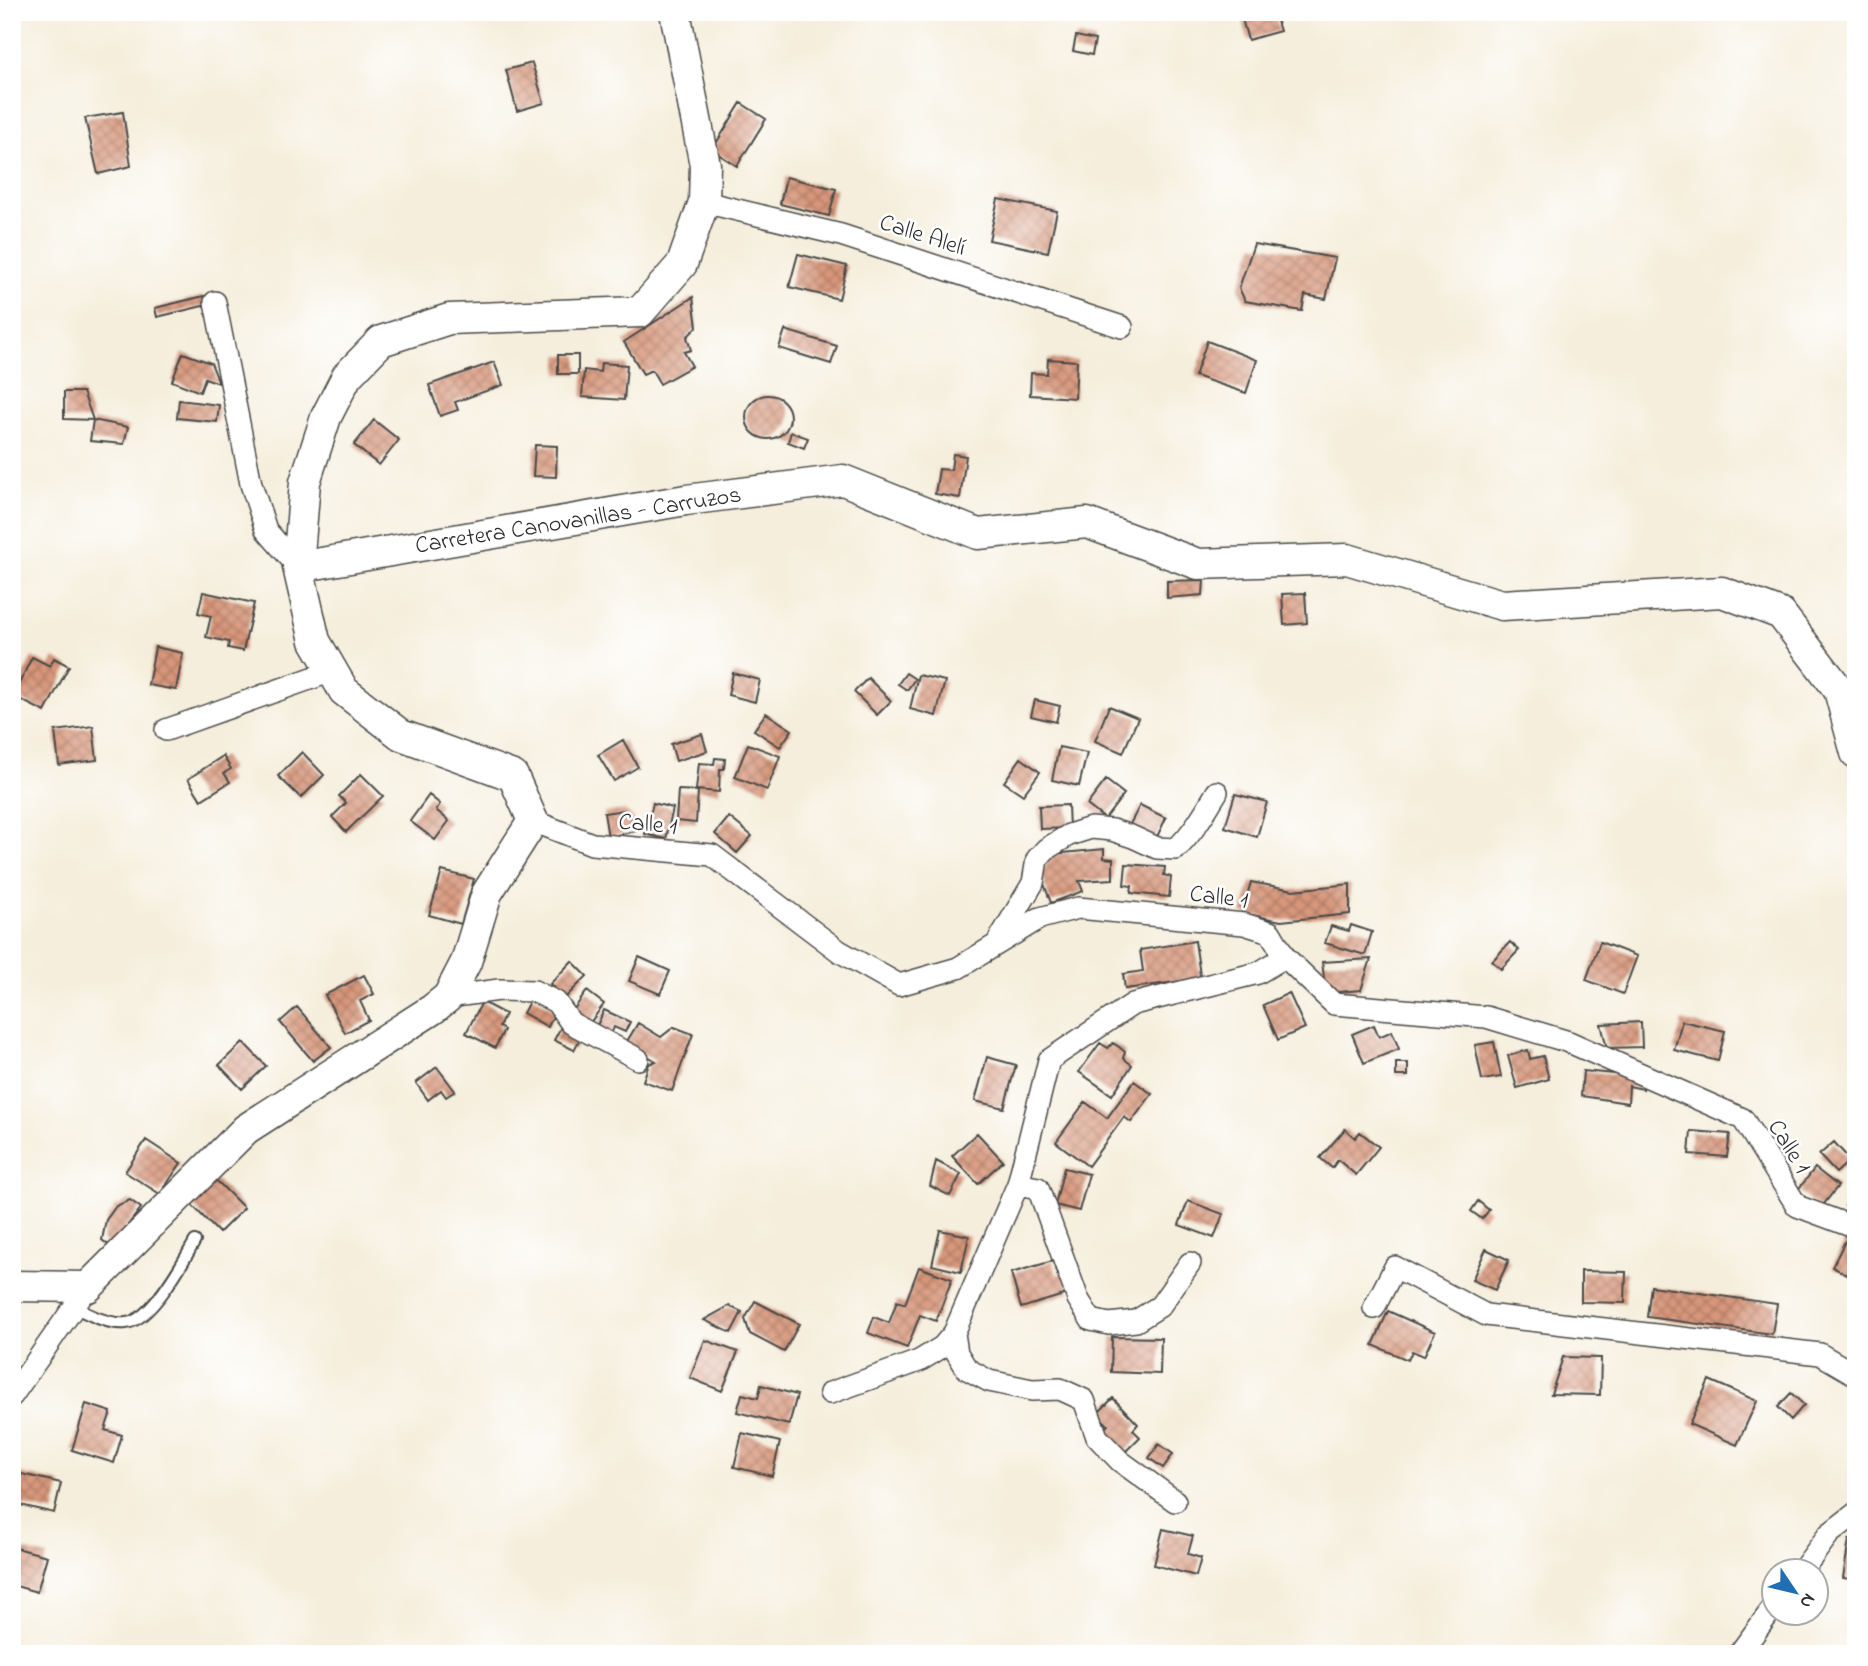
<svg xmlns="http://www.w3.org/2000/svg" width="1868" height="1666" viewBox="0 0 1868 1666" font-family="'Indie Flower',sans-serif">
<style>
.building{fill:url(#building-cross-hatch)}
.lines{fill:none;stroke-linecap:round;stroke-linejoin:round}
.lane-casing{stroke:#494846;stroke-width:14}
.street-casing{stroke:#494846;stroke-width:24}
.secondary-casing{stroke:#494846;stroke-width:33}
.lane{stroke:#fff;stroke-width:10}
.street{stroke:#fff;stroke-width:21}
.secondary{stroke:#fff;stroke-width:30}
.labels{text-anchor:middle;stroke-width:5;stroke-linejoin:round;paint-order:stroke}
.street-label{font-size:24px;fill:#2b2b2b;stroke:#fff}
</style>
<defs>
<pattern id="building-cross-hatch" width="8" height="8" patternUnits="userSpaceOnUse" patternTransform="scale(1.75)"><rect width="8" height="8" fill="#d8977b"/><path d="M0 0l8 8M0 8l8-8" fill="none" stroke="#af7b65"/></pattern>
</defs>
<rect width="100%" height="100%" fill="#fff"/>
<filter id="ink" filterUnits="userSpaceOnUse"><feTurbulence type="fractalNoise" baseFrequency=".0143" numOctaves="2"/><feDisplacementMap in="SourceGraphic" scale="14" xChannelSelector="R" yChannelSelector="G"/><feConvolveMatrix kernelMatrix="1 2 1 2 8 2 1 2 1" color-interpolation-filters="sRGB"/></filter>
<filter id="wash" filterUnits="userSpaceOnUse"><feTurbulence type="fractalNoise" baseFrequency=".00686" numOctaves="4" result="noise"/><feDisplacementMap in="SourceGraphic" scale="28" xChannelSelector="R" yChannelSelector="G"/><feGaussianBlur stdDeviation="1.57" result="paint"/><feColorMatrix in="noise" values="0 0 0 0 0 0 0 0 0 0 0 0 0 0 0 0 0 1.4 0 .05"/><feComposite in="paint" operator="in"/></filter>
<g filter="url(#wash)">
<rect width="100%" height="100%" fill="#f5eedc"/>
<g id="blocks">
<path class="building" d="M1240,12H1274L1280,31L1248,40Z
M1076,36L1095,40L1092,55L1073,51Z
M532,63L544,103L517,111L506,70Z
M741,103L766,119L737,166L712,150Z
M123,112L131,166L98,174L85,118Z
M786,177L836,189L829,216L780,204Z
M998,199L1057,211L1048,252L989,240Z
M1254,244L1335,258L1326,299L1305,295L1302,311L1245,301L1239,288Z
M798,254L847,266L839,299L789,287Z
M204,296L207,305L157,317L155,308Z
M693,297L697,327L687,337L691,350L684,352L692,366L660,384L652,370L643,374L624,342Z
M785,330L837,346L831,364L779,348Z
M1207,341L1257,360L1246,393L1195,376Z
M183,353L211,363L219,383L205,378L200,392L172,381Z
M558,355H578V374H558Z
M1048,359L1077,361L1075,398L1030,395L1031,373L1047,374Z
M494,362L503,385L455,402L458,410L440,416L429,385Z
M601,363L627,365L624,400L582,397L584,370L600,372Z
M64,392H83L93,420L64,419Z
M746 417a22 22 0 1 1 44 0a22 22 0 1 1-44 0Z
M179,400L219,405L217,422L177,418Z
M93,420L128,427L124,444L90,441Z
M374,420L399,440L379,465L354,445Z
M791,432L808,438L804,448L788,442Z
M535,445L557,446L556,477L533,476Z
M953,454L966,456L960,498L935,494L939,469L951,470Z
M1204,580L1203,595L1167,598V581Z
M203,592L254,603L243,651L228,648L229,642L206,637L211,616L198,613Z
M1305,593L1307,623L1284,625L1282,594Z
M155,647L183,653L176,690L148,685Z
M32,657L50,666L54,658L69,666L45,712L13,696Z
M733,673L760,680L755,702L728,695Z
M906,673L915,679L907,690L898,684Z
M918,675L945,681L936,716L910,709Z
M868,678L891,701L877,715L854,692Z
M1035,700L1060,706L1056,722L1031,716Z
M1109,706L1138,718L1123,753L1095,741Z
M766,713L792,730L780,747L754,730Z
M93,726L97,760L59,765L55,731Z
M702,734L707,751L676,761L671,744Z
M623,740L638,767L614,781L598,755Z
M748,744L780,756L767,790L735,777Z
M1059,747L1087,753L1079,786L1052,780Z
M302,752L324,775L301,798L278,776Z
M223,756L231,769L224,773L230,782L201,800L188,779Z
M715,758L725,759L724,769H720L719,792L696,790L699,763L714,764Z
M1021,758L1040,772L1023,795L1004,782Z
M361,774L383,796L346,832L332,817L346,803L339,796Z
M1106,780L1124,794L1105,819L1087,805Z
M678,790L698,791L696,823L676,821Z
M1235,794L1267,802L1257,837L1225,827Z
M429,795L440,804L436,810L449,821L435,840L410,821Z
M653,803L673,808L666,839L645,834Z
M1068,805L1069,828L1040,829L1039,806Z
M1140,805L1166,818L1156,839L1129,826Z
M624,810L634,819L636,831L608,837L604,813Z
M729,817L752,836L737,853L715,834Z
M1104,849V858L1113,859V879L1079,881L1083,891L1051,903L1043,881L1042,871L1053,854Z
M1126,864L1165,867L1164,875L1171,877L1169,897L1131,893L1132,886L1124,885Z
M442,871L474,879L461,924L429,915Z
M1251,882L1293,890L1350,884V914L1281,921L1242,913Z
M1351,925L1372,932L1365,955L1325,943L1331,926L1349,931Z
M1195,941L1201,982L1189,980L1125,989L1123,974L1143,971L1140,950Z
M1510,942L1519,950L1501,969L1492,961Z
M1600,942L1637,956L1623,994L1586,980Z
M639,957L670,971L660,994L629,981Z
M1371,959L1361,990L1326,993L1322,962Z
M572,961L587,976L565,998L550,984Z
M364,975L374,994L360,1001L369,1020L345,1033L325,995Z
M587,991L604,1004L589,1024L572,1012Z
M1289,993L1305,1028L1278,1040L1263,1005Z
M532,996L556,1010L548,1027L523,1013Z
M482,1002L505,1014L499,1027L504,1030L495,1048L466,1033Z
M297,1007L331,1047L313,1061L280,1022Z
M604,1010L630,1022L625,1032L614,1027L610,1037L595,1030Z
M1682,1021L1725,1031L1718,1061L1674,1050Z
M1641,1022L1642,1047L1607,1048L1601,1024Z
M638,1023L661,1037L674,1027L693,1034L672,1091L643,1081L649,1064L656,1061L626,1043Z
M562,1025L582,1035L574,1050L554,1040Z
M1374,1025L1379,1037L1392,1031L1399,1049L1364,1063L1352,1034Z
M243,1042L266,1066L242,1089L219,1065Z
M1494,1042L1501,1077L1482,1080L1475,1045Z
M1100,1043L1108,1048L1113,1043L1119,1047L1125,1052L1123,1058L1132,1065L1112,1095L1079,1072Z
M1528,1050L1530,1059L1543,1056L1549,1079L1517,1088L1508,1056Z
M987,1057L1016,1065L1004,1108L975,1101Z
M1396,1063H1408V1076H1396Z
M437,1067L455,1091L446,1097L441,1090L428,1100L416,1083Z
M1583,1071L1644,1077L1643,1089L1629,1086L1628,1103L1581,1096Z
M1134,1081L1152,1094L1131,1122L1124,1117L1088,1166L1056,1142L1085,1102L1107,1118Z
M1345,1129L1355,1138L1360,1132L1379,1147L1356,1175L1338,1160L1332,1168L1320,1158Z
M1691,1131L1730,1134L1727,1157L1689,1154Z
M977,1133L1003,1161L978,1184L952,1156Z
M146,1140L181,1163L160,1194L125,1172Z
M1834,1142L1850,1160L1836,1173L1819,1155Z
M1856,1159V1181L1845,1170Z
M936,1161L961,1174L950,1196L930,1186Z
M1064,1168L1089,1174L1079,1211L1055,1205Z
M1815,1168L1838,1186L1820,1209L1797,1191Z
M216,1180L244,1208L219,1233L191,1204Z
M1856,1194V1211L1853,1213L1845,1206Z
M130,1200L141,1208L111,1247L102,1240L106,1220L116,1206Z
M1188,1201L1223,1214L1214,1238L1179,1225Z
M1478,1201L1489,1210L1482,1219L1471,1211Z
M940,1230L969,1236L961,1272L932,1265Z
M1845,1241L1856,1247V1279L1832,1267Z
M1486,1249L1509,1260L1495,1290L1472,1280Z
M1053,1261L1057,1275L1064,1272L1070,1293L1021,1308L1011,1273Z
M919,1267L952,1279L936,1321L920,1315L907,1348L868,1333L874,1317L889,1323L897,1301L905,1304Z
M1581,1271L1626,1272L1625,1303L1581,1302Z
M1651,1286L1777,1304L1772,1334L1647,1317Z
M755,1301L799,1324L784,1352L750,1334L745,1319Z
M729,1306L742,1312L731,1333L704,1320Z
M1388,1311L1435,1332L1424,1356L1412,1351L1408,1360L1373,1345Z
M1112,1337L1161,1338L1160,1374L1111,1372Z
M705,1340L738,1352L722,1391L690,1378Z
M1563,1357L1601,1358L1600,1395L1551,1394Z
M1709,1380L1757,1401L1737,1445L1689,1424Z
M761,1385L797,1395L789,1425L737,1412L742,1394L758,1398Z
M1791,1393L1804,1405L1791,1420L1778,1407Z
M1113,1398L1138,1424L1133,1430L1140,1437L1122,1455L1100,1433L1108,1425L1097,1414Z
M86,1404L111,1412L105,1430L122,1435L114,1463L72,1450Z
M742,1433L780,1442L772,1476L734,1467Z
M1159,1444L1173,1454L1163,1468L1149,1458Z
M13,1472L61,1483L54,1513L12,1503Z
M1163,1529L1193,1536L1188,1554L1201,1558L1196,1576L1154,1565Z
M1849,1540L1856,1541V1580L1843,1578Z
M12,1547L47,1556L37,1592L12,1585Z"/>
</g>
</g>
<g filter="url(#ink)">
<use href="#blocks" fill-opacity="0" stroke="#494846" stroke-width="2"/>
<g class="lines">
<g class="lane-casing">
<path id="lane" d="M74,1307C88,1314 109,1325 126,1323C151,1321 183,1262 195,1241"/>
</g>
<g class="street-casing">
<path id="street" d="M704,202L841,235L1122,327
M215,302L251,484L266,530L298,567
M166,730L332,671
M533,821L592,844L712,855L839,951L899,985L958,968L1040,918L1078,908L1244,924L1270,932L1285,957L1334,1004L1486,1017L1569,1042L1743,1119L1797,1206L1856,1228
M999,940L1033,883L1037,859L1046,849L1069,835L1091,828L1112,830L1133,837L1157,848L1176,849C1193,833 1205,812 1217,792
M448,997L499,990L534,991L556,1002L571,1023L638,1059
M1018,1184L1038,1188L1078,1299L1091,1320L1109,1324L1136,1321L1160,1306L1190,1263
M1374,1308L1395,1267L1486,1315L1820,1354L1856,1375
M954,1333L957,1353L967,1369L989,1381L1032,1390L1060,1389L1084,1400L1097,1437L1120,1461L1175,1501
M830,1393L919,1361L942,1347L954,1333L1018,1184L1049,1060L1133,1004L1258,973L1285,957
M12,1396L88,1287
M1801,1572L1829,1534L1856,1513
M1739,1654L1773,1608"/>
</g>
<g class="secondary-casing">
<path id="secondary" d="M298,567L686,500L843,480L978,534L1087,523L1198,564L1347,559L1502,605L1722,592L1781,614L1839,690L1856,753
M12,1286L88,1287L246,1129L433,1009L448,997L466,962L487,893L533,821L513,776L401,735L344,691L315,641L298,567L305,482L326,417L347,376L381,341L449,319L640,312L682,264L704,202L705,165L675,12"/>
</g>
<use href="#lane" class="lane"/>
<use href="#street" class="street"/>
<use href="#secondary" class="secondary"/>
</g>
</g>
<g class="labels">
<g class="street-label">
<text transform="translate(923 234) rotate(18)" y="8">Calle Alelí</text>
<text transform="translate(578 519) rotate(-9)" y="8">Carretera Canovanillas - Carruzos</text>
<text transform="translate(648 823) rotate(5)" y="8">Calle 1</text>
<text transform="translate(1219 896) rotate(7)" y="8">Calle 1</text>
<text transform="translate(1790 1146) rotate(58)" y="8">Calle 1</text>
</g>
</g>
<rect width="1868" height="1666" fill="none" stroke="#fff" stroke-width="42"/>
<g transform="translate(1795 1592) rotate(125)"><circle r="33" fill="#ffffff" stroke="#aaaaaa" stroke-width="2"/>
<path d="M0-5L12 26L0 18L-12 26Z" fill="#1f6fb2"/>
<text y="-10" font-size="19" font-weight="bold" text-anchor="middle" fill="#2b2b2b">N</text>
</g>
</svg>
